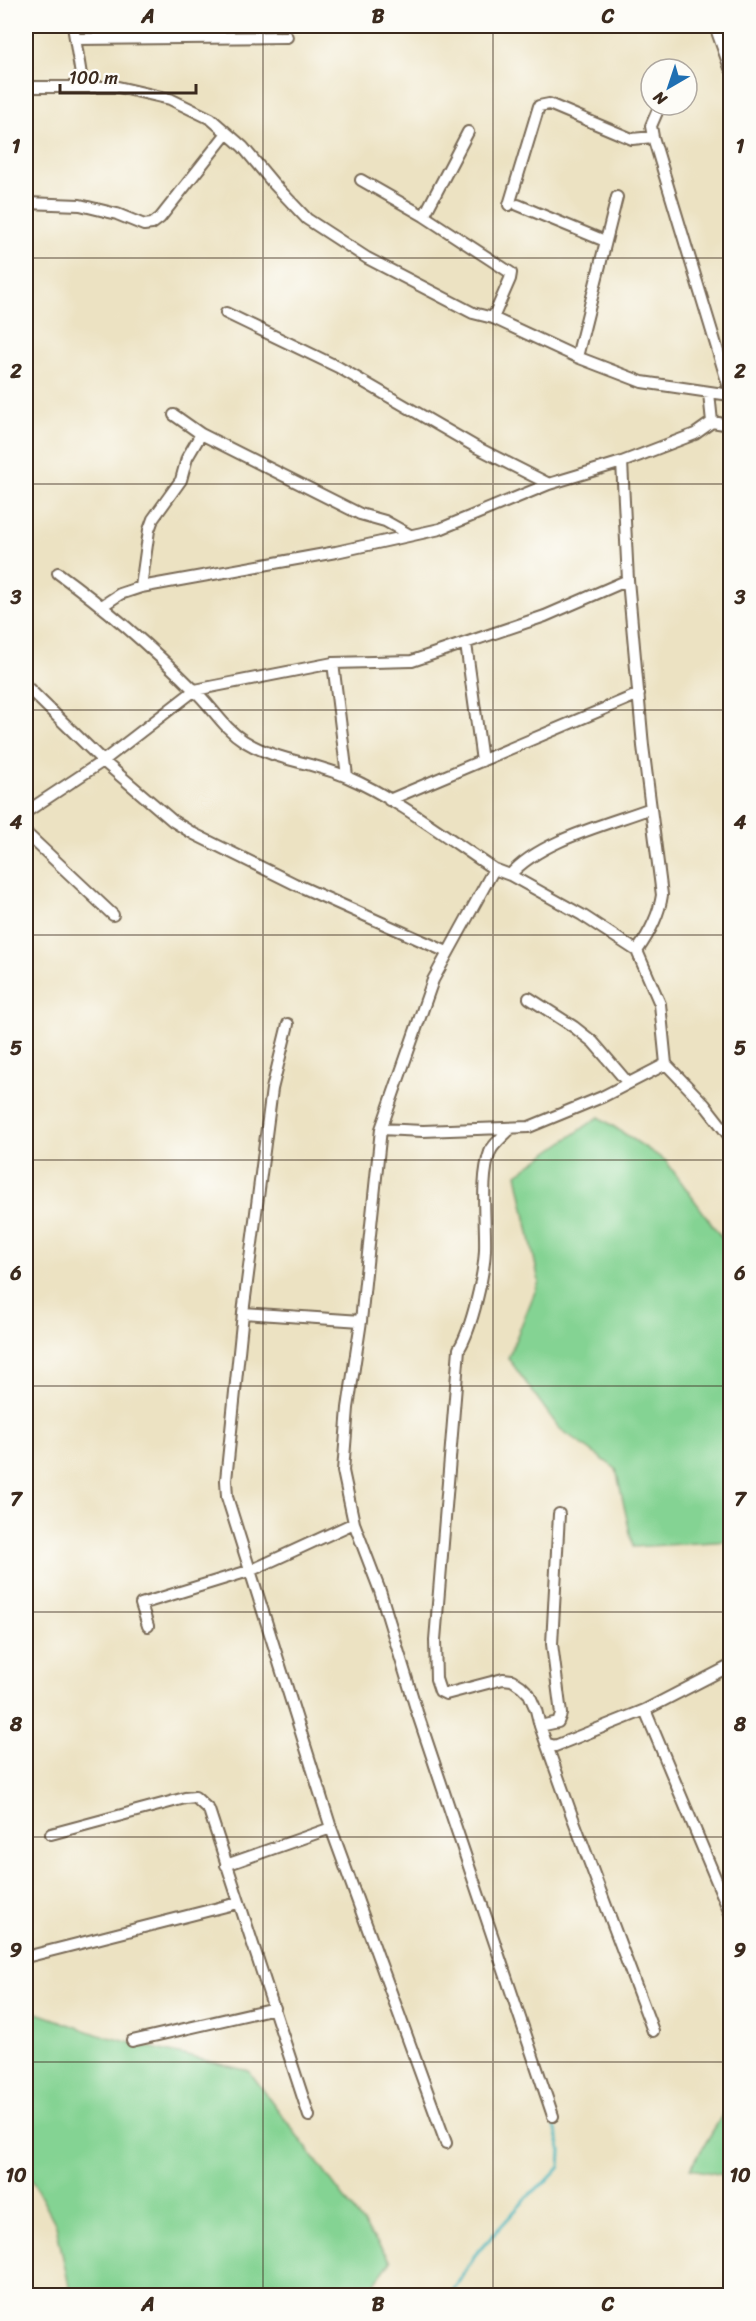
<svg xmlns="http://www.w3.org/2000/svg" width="756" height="2321" viewBox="0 0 756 2321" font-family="Sriracha,sans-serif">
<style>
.green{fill:#84d393;stroke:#607e58;stroke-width:1.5}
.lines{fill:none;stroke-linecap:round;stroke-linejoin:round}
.stream{stroke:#44b4bb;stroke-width:3}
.minor-casing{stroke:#796a57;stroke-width:14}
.minor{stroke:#fff;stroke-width:10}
.grid{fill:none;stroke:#3b2a1e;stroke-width:1.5;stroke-opacity:0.55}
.neatline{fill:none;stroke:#3b2a1e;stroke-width:2}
.grid-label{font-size:20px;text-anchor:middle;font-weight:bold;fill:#3b2a1e}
</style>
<rect width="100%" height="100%" fill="#fdfcf7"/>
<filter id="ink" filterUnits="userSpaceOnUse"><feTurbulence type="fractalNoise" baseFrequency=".0167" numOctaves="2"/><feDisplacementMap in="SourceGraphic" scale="12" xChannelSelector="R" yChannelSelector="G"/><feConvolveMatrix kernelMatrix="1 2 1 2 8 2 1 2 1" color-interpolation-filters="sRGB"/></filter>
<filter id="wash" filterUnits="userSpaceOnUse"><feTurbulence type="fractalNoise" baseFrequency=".008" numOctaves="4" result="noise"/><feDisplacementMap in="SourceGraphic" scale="24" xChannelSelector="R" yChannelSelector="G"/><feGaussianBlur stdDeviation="1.35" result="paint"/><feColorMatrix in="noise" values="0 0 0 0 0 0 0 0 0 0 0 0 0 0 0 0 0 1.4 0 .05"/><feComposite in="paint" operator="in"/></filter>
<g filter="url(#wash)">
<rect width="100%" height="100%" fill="#ece2c2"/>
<path class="green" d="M599,1117L666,1161L730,1249V1541L633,1547L616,1469L559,1428L508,1358L539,1282L517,1174Z
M32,2011L99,2035L249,2071L391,2261L366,2295H74L69,2286L56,2225L26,2169V2077Z
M730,2102V2176L690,2169Z"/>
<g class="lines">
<path class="stream" d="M450,2296L475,2255L533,2191L547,2181L560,2167L561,2150L553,2118"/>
</g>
</g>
<g filter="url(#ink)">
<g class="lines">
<g class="minor-casing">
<path id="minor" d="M73,26L83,87
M715,26L730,68
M75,39L287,37
M26,87H118L170,99L211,119L243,147L273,183L307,219L367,258L473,313L493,318L577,357L642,382L730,395
M660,105L651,126L653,137L730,391
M361,180L424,216L511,273L510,279L493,318
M26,203L80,205L117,214L144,225L152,224L160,218L227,133
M509,205L539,106L549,104L632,139L653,137
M518,205L605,241
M424,216L468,132
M226,313L338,367L476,447L549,484
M577,357L617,197
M174,415L201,434L360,514L385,521L410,535
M712,422L724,424L730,427
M622,462L628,580L643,746L662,895C659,916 649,934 637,951
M58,573C106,608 151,647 193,689C211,705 223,728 244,741C276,761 313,762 347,777C396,798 449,839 494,869L510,875L582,915L637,951L660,1004L666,1064L705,1105L730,1137
M141,587L149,530L153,519L181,480L187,458L201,434
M102,606L120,594L141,587L336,552L440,529L549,484L622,462L695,434L712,422L709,393
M466,644L482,761
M333,663L347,776
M26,686L103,761L173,821L194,834L295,884L447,952
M389,800L639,694
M26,812L103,761L195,690L333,663L412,661L545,616L628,580
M26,833L113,915
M494,869L433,980L381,1129L361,1321L348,1408L343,1471L354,1523L380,1591L417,1712L553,2116
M510,875C540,840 609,824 651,808
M529,998L574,1027L593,1042L628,1083
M288,1024L272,1089L243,1313L226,1480L227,1497L331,1828L446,2143
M511,1128C505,1135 493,1144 490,1152C480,1179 486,1221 485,1250C484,1275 472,1328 459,1349L435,1640L436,1679L440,1691L446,1694L503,1679L512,1680L521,1686L529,1694L536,1710L540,1726L571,1813L653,2031
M381,1129L423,1131L529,1127L602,1097L666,1064
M243,1313L361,1321
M148,1626L141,1604L252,1570L354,1523
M645,1710L730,1913
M540,1726L558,1722L561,1714L552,1644L559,1514
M548,1744L555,1746L645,1710L730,1666
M51,1834L185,1798L195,1797L209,1810L309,2116
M226,1865L331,1828
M26,1957L238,1903
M132,2041L275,2008"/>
</g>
<use href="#minor" class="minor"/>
</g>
</g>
<path class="grid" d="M263,26V2296M493,26V2296M26,258H730M26,484H730M26,710H730M26,935H730M26,1160H730M26,1386H730M26,1612H730M26,1837H730M26,2062H730"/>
<rect width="756" height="2321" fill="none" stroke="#fdfcf7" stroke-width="66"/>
<g transform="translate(669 87) rotate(219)"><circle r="28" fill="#fdfcf7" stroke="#afa8a0" stroke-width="1.5"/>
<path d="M0-4.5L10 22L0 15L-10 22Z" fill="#1f6fb2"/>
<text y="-9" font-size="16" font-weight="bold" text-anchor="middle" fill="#3b2a1e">N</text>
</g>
<path d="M60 84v9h136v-9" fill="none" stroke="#3b2a1e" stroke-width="3"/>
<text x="69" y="84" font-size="18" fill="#3b2a1e" stroke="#fdfcf7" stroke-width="4.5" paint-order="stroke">100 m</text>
<rect x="33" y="33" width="690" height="2255" class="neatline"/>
<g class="grid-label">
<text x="148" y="23">A</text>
<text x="378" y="23">B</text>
<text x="608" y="23">C</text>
<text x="16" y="153">1</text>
<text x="740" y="153">1</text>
<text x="16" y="378">2</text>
<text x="740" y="378">2</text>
<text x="16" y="604">3</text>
<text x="740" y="604">3</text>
<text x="16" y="829">4</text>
<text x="740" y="829">4</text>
<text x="16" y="1055">5</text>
<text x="740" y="1055">5</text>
<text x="16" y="1280">6</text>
<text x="740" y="1280">6</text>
<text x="16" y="1506">7</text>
<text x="740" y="1506">7</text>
<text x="16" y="1731">8</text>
<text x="740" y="1731">8</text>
<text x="16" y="1957">9</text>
<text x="740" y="1957">9</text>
<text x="16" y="2182">10</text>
<text x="740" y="2182">10</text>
<text x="148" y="2311">A</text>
<text x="378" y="2311">B</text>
<text x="608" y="2311">C</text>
</g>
</svg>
